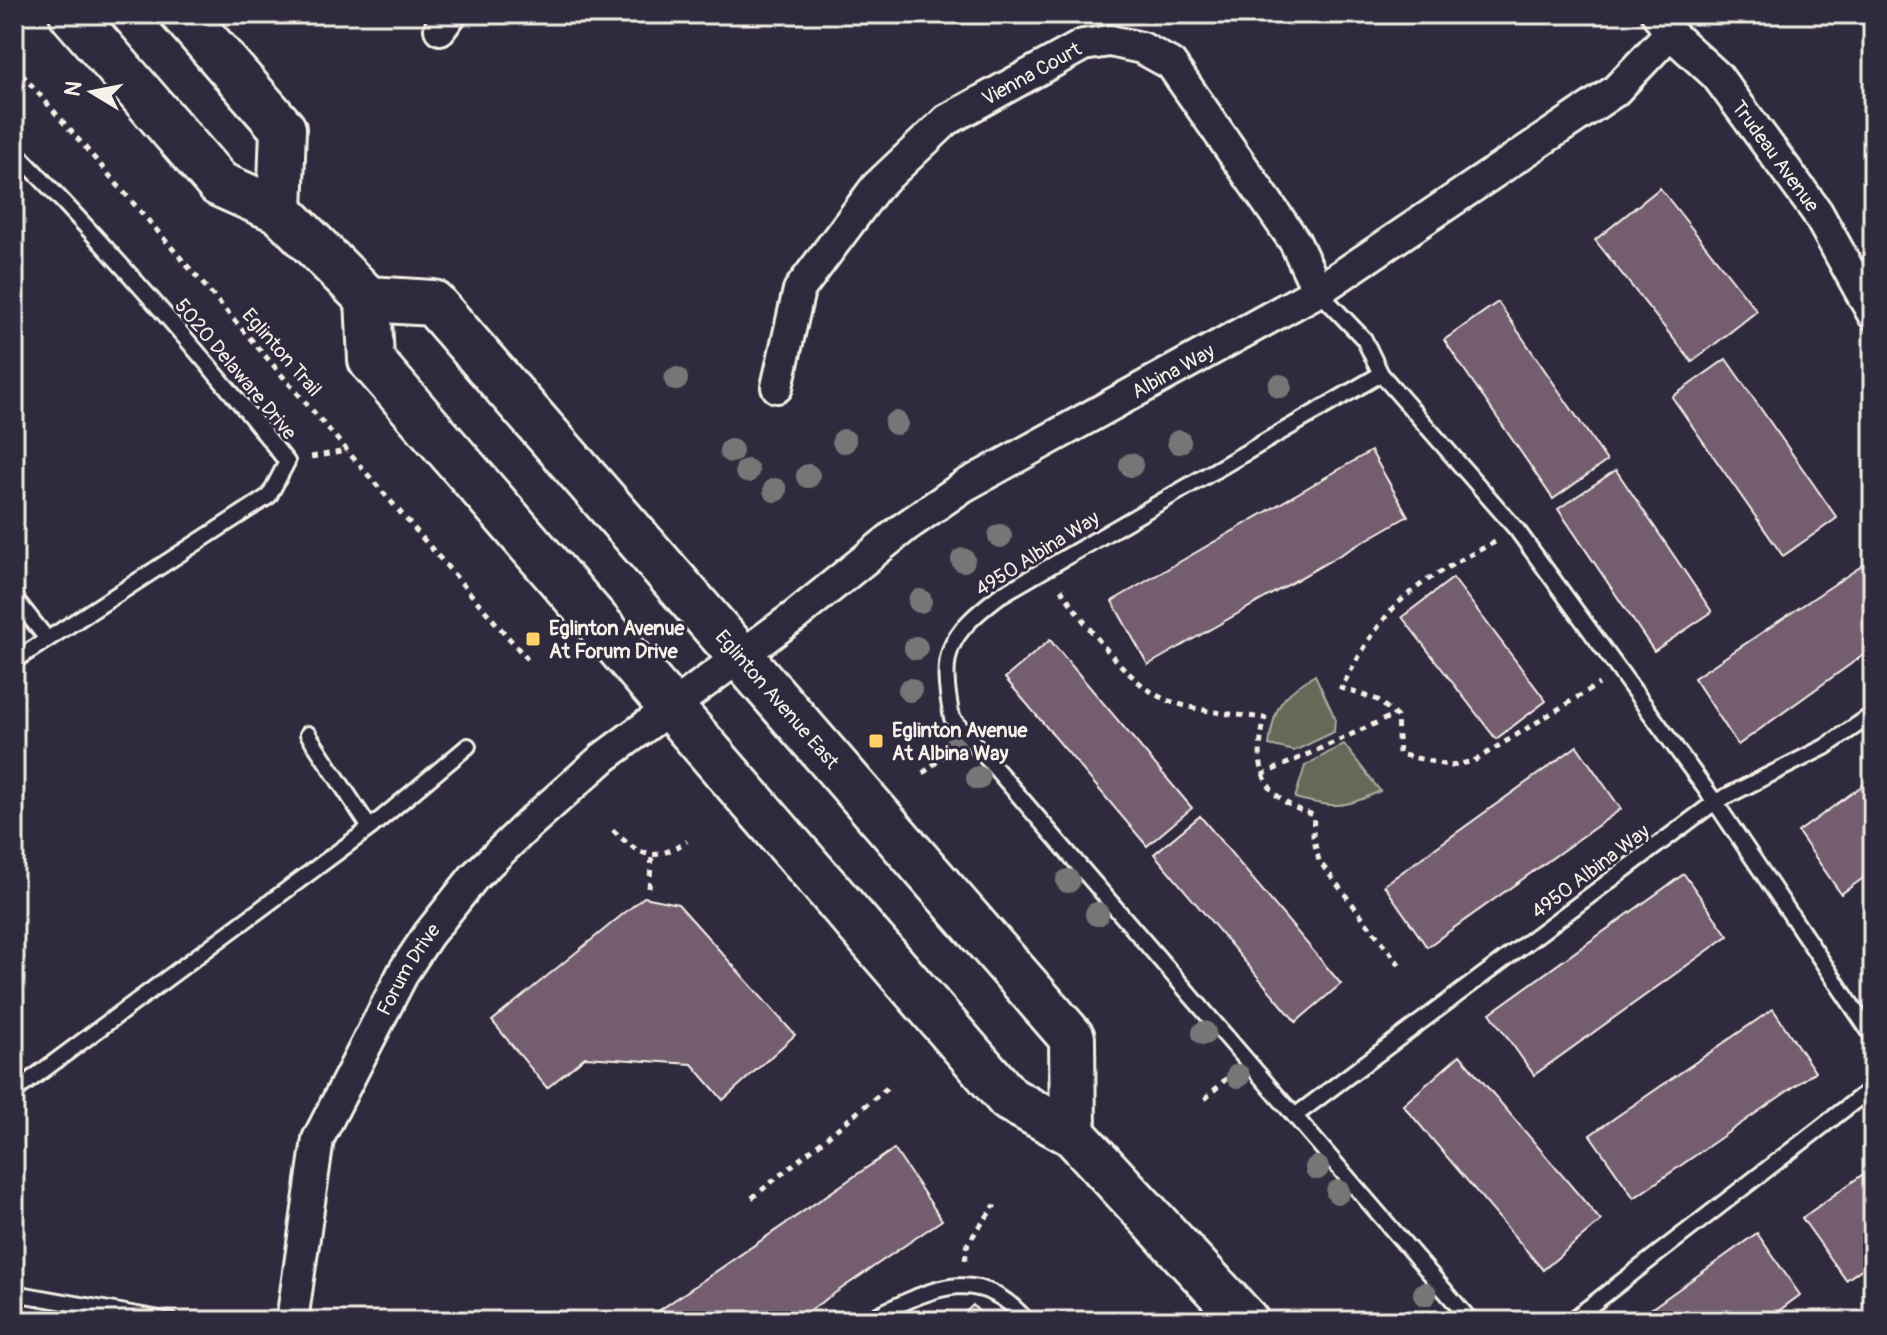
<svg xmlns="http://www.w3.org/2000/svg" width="1887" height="1335" viewBox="0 0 1887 1335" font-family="Pangolin,sans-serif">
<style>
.green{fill:#666758;stroke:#adaca0;stroke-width:2}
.building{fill:#745d70;stroke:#f4f1e8;stroke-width:2}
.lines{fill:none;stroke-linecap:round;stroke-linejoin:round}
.lane-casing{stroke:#f4f1e8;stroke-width:20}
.street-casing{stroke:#f4f1e8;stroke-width:36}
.primary-casing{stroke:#f4f1e8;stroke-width:50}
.path{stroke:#f4f1e8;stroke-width:5;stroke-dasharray:6 6;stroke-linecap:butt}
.lane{stroke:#2f2a3d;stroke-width:14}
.street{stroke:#2f2a3d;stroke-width:30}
.primary{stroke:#2f2a3d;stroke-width:44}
.tree{fill:#787577}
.poi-dot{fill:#ffd166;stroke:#2f2a3d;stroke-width:3}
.labels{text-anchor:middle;stroke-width:6;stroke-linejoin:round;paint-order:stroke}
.street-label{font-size:20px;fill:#f4f1e8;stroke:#2f2a3d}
.poi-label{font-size:20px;font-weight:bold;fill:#f4f1e8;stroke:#2f2a3d;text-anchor:start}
</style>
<rect width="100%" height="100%" fill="#2f2a3d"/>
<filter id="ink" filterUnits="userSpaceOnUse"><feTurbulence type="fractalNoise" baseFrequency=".0125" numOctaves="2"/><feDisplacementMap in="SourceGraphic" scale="16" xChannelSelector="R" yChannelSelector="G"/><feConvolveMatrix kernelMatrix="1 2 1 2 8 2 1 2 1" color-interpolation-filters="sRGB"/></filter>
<g filter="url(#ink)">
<path class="green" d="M1315,675L1335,718L1334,732L1294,751L1269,745C1275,706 1280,696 1315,675Z
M1344,744L1380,791C1344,809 1332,808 1295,798L1305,766Z"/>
<path class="building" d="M1660,188L1757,311L1692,362L1595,240Z
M1498,302L1607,461L1553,499L1444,340Z
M1726,359L1837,518L1783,556L1672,397Z
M1371,451L1408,516L1148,665L1112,601Z
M1616,470L1712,612L1654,651L1558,509Z
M1872,559L1873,648L1738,745L1694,678Z
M1453,578L1546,701L1496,739L1402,617Z
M1050,640L1192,808L1147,846L1005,678Z
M1577,746L1621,809L1427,947L1384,885Z
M1873,778V871L1841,894L1798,832Z
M1200,816L1341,984L1296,1022L1154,854Z
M1684,874L1728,936L1534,1075L1490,1013Z
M644,897L678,904L795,1035L723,1100L692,1064L585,1057L547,1088L492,1021Z
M1773,1009L1815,1072L1634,1198L1590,1135Z
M1460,1055L1601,1221L1543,1270L1403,1105Z
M894,1149L942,1220L794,1321H644Z
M1873,1167V1261L1846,1280L1802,1218Z
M1757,1233L1800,1295L1765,1321H1634Z
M973,1305L987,1321H956Z"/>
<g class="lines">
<g class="lane-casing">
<path id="lane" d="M14,150C110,250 202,353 287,462L269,496L14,661
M1318,291L1364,339L1381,374L1517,530L1715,802L1873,1037
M1381,374L999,596C947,636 939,653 952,718L1471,1321
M14,597L47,639
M308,734L370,828
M14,1092L370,828L468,746
M1296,1115L1715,802L1825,747L1873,714
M14,1293L171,1321
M865,1321C925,1293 975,1259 1027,1321
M1571,1321L1873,1087"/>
</g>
<g class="street-casing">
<g id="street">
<path id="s1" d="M1657,14L1670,33L1717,76L1817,212L1873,314"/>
<path d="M440,29L451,14"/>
<path id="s2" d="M777,387L799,290L876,187L947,120L1083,45L1110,41L1142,48L1171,64L1295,242L1318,291"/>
<path id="s3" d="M292,1321L318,1139L404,971L428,935L474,877L529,824L604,757L795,616L905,527L964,486L1318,291L1615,91L1670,33"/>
</g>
</g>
<g class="primary-casing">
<g id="primary">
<path id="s4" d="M72,14L219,184L280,211L368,299L433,303L1072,1038L1073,1134"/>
<path d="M183,14L283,129L280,211"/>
<path d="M368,299L371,360L1009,1099L1073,1134L1246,1321"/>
</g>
</g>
<path class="path" d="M14,65L527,659
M311,457L347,451
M1495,542C1464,558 1432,574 1405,597C1379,619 1358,658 1341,688L1378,700L1397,717L1399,754L1451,766L1474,761L1599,684
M1061,589C1083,622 1131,687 1167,700C1198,712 1232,714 1265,718C1253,767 1261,799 1314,815L1313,836L1319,861L1402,968
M923,773L949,752
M1262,775L1394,715
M613,830C641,857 653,863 687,841
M649,888L652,856
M1205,1099L1229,1076
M752,1198L891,1085
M965,1260L968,1243L995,1205"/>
<use href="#lane" class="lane"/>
<use href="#street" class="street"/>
<use href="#primary" class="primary"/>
</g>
<g class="tree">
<circle cx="676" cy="379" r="12"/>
<circle cx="1280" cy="386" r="12"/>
<circle cx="896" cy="423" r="12"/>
<circle cx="844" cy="441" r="12"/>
<circle cx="1179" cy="442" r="12"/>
<circle cx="731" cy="451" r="12"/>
<circle cx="1131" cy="465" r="12"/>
<circle cx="747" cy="471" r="12"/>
<circle cx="808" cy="476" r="12"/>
<circle cx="775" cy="490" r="12"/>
<circle cx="1000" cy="536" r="12"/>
<circle cx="963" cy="560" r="12"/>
<circle cx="920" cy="601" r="12"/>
<circle cx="916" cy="648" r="12"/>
<circle cx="910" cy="690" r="12"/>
<circle cx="954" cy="748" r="12"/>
<circle cx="978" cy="778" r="12"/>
<circle cx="1068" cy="881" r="12"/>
<circle cx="1097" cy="914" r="12"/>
<circle cx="1204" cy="1033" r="12"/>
<circle cx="1238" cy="1076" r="12"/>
<circle cx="1317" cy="1168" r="12"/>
<circle cx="1338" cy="1192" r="12"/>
<circle cx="1425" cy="1294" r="12"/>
</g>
</g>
<g class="poi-dot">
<rect x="525" y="631" width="16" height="16" rx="4"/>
<rect x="868" y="733" width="16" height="16" rx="4"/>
</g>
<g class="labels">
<g class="street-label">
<text dy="7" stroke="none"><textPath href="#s2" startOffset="422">Vienna Court</textPath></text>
<text dy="7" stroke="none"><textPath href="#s1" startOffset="186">Trudeau Avenue</textPath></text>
<text transform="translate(282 352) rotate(49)" y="7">Eglinton Trail</text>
<text transform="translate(236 369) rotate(50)" y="7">5020 Delaware Drive</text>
<text dy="7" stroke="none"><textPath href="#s3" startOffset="1356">Albina Way</textPath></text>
<text transform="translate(1037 553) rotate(-32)" y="7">4950 Albina Way</text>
<text dy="7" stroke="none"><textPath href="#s4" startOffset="1006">Eglinton Avenue East</textPath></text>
<text transform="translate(1590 871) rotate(-37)" y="7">4950 Albina Way</text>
<text dy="7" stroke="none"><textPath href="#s3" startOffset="376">Forum Drive</textPath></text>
</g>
<g class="poi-label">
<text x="549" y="635">Eglinton Avenue<tspan x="549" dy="23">At Forum Drive</tspan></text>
<text x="892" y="737">Eglinton Avenue<tspan x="892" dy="23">At Albina Way</tspan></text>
</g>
</g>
<rect width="1887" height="1335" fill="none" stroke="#2f2a3d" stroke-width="48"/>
<rect x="24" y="24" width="1839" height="1287" fill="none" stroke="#f4f1e8" stroke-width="3" filter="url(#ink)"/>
<g transform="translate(92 92) rotate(280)" stroke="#2f2a3d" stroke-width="6" paint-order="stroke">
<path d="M0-6L14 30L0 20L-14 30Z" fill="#f4f1e8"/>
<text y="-12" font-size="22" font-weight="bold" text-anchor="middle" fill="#f4f1e8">N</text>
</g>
</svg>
